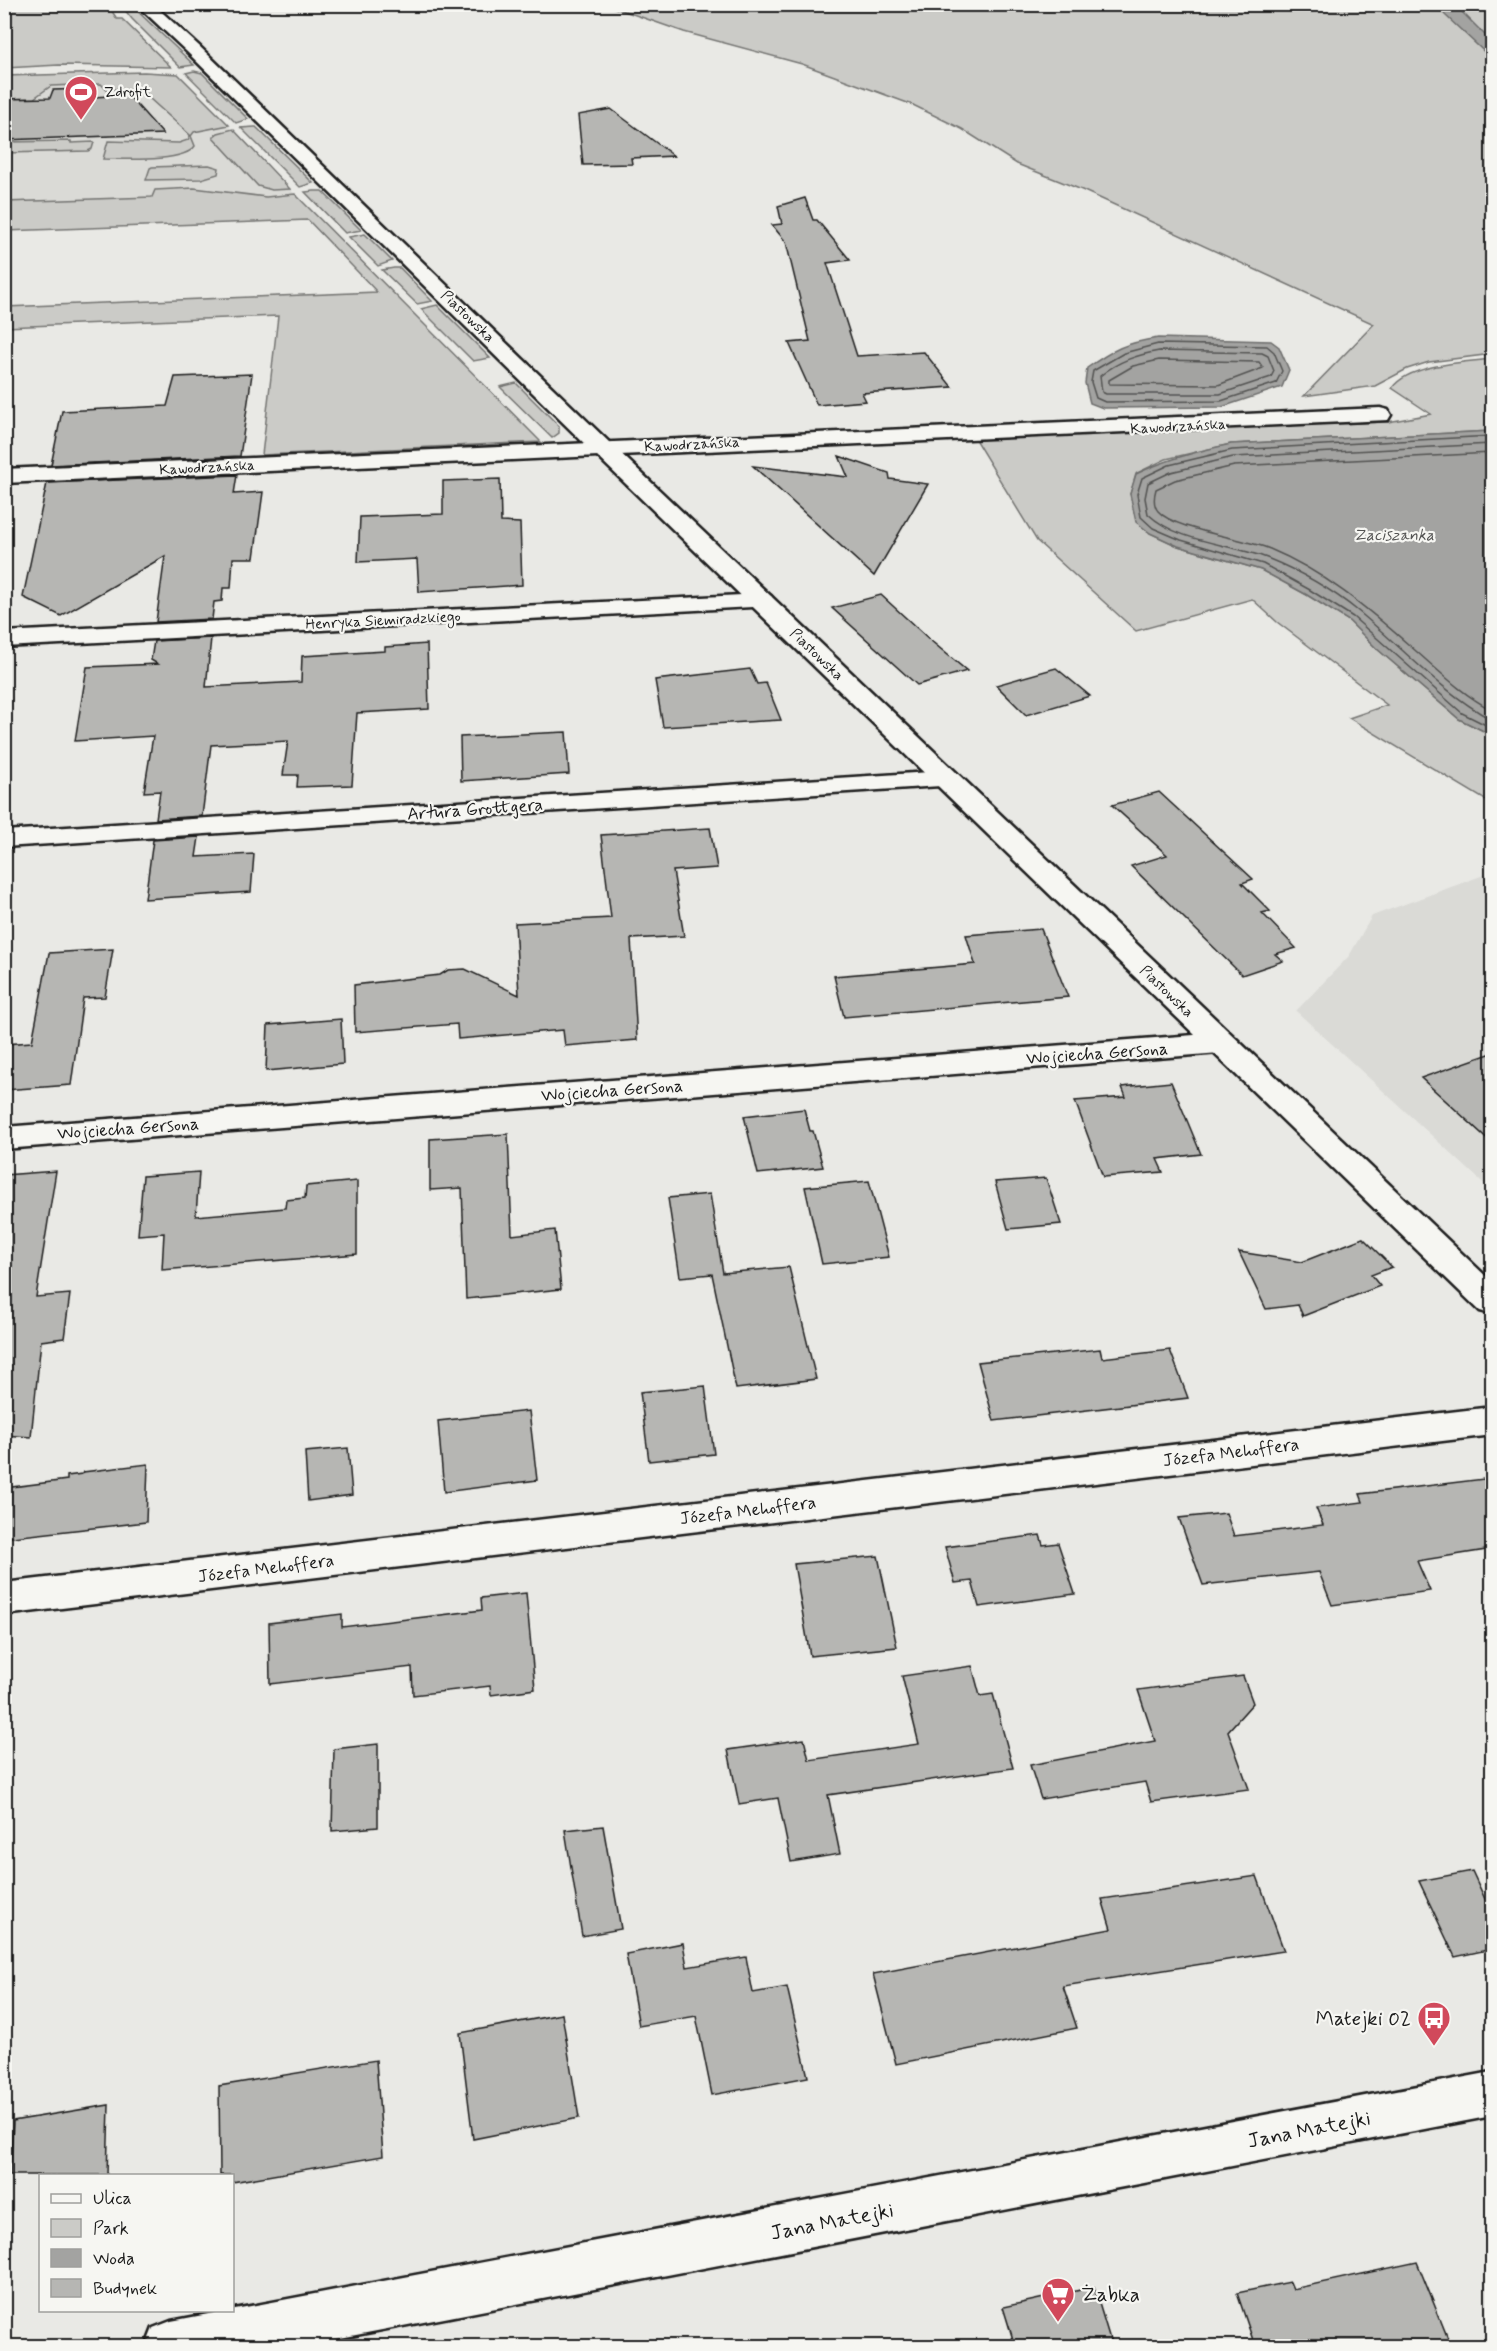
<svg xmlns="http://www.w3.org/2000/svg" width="1497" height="2351" viewBox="0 0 1497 2351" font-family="Mynerve,sans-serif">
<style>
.built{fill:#dadad6}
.green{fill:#cbcbc7;stroke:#747472;stroke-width:1.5}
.water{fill:#a3a3a1;stroke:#6d6d6c;stroke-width:1.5}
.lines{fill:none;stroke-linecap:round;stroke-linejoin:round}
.shore{stroke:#525251;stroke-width:1.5}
.building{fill:#b6b6b3;stroke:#1c1c1c;stroke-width:1.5}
.street-casing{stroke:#1c1c1c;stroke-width:5}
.secondary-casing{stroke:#1c1c1c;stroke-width:5}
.street{fill:#f6f6f2;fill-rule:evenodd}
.secondary{fill:#f6f6f2;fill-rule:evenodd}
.labels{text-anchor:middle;stroke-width:4.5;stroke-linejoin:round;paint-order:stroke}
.far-poi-label{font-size:15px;fill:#1c1c1c;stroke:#f6f6f2;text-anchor:start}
.far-street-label{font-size:15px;fill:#1c1c1c;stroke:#f6f6f2}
.far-water-label{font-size:16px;font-style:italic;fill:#525251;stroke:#f6f6f2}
.street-label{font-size:18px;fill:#1c1c1c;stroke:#f6f6f2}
.near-poi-label{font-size:21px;fill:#1c1c1c;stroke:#f6f6f2;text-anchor:end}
.near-street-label{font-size:21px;fill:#1c1c1c;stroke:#f6f6f2}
</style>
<rect width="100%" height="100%" fill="#e9e9e5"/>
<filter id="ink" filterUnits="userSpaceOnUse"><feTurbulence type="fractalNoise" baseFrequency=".0167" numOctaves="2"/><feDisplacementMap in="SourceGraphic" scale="12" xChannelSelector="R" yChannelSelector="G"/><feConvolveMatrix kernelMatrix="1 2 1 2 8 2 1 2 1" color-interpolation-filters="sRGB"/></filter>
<g filter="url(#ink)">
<path class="built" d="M182,78L319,219L5,231L4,79Z
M1492,872V1191L1296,1011L1349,956L1372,916Z"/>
<path class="green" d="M5,4L108,5L117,19H122L171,67L59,65L5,68Z
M121,5H131L194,65L180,67L132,19Z
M607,5H1492V354L1429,362L1407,369L1375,386L1304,396L1374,324L1082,190L1017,164L962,129L913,105L802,64L684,32Z
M194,71L202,73L248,119L236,123L186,73Z
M144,72L178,74L229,125L194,132L191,136L195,146C184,163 123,159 103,159L108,141L179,143L188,140L190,135L140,90L106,89L101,84L51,86L34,98L5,99L4,76Z
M255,127H256L313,183L300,187L241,128Z
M233,129L290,189L272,190L258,186L213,137L218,133Z
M71,141V143L94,142L92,149L88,151L5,153V142Z
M209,165L219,168L218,174L201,179L146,180L150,168L152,167Z
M194,188L266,197L295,194L541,442L262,455L278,316L5,327V307L377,292L308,220L5,231V202L152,197L155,190Z
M314,191H322L361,230L345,233L305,192Z
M365,234L392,261L378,266L349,237Z
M394,268H400L432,301L417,304L382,270Z
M437,305L490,358L473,361L421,309Z
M1492,359V431L1231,444L1166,459L1137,473L1130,494L1150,533L1178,546L1261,570L1307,595L1349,621L1376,648L1459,719L1492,735V804L1349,718L1387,705L1277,622L1252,599L1136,631L1037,541L973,436L1388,422L1431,414L1392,388C1409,364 1465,362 1492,359Z
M516,383L559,426V433L552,438L500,387Z"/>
<path class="water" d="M1437,5H1455L1492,42V59L1445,15Z
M1158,338L1271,341L1279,347L1289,370L1282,387L1222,407L1103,408L1090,403L1085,383L1087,368C1114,349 1125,343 1158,338Z
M1492,431V735L1459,719L1376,648L1349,621L1307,595L1261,570L1178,546L1150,533L1136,522L1130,494L1136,474C1167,459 1197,451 1231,444Z"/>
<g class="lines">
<path class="shore" d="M1158,344L1267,346L1274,352L1282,371L1276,383L1221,401L1105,402L1096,398L1091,382L1093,371L1124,353Z
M1159,351L1262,353L1268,356L1274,371L1271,377L1220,394H1106L1102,392L1100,376C1118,361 1137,355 1159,351Z
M1159,360L1259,362L1263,368L1218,385L1109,384V380L1133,366Z
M1492,436L1232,450L1169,465L1142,478L1137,494L1141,517L1153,528L1181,540L1263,564L1310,590L1353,617L1462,713L1492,728
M1492,444L1233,457L1171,472L1148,483L1145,498L1148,514C1179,543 1229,543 1267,558C1299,571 1331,589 1358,611C1403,648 1440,691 1492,720
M1492,453L1234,466L1175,480L1156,489C1154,496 1153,505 1158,511C1174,530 1245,538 1270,549C1323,571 1367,608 1409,645C1436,668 1461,694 1492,710"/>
</g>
<path class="building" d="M86,89L93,97L128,95L163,134L4,140V99L50,98L53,90Z
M611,109L674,156L631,158L632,164L583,165L578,115Z
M805,198L813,220H817L850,260L827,263L857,356L924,352L952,387L862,393L866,401L817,405L789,343L810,341L786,242L772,225L782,224L778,206Z
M252,374L240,456L51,465L62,411L167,406L175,377Z
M839,456L889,473L890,479L928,484L874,576L753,466L848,477Z
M237,475L234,494L263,492L254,558H233L231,588H223L222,601L214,602L212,619L156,622L165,556L61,616L23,597L47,483Z
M500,479L501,522L520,523L522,585L419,592L417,559L358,562L360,517L443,514V481Z
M881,595L930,640L967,671L917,685L832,608Z
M211,638L206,687L301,682L302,656L385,651V647L427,644L429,709L357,713L352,785L297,787L298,775H283L288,741L211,745L202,816L156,819L160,791L144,792L153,736L75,741L87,667L158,664L151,660L154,641Z
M1056,668L1090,696L1026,715L996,685Z
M750,669L757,684L766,683L781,720L663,727L655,680Z
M566,732L569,774L461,781L460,737Z
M1159,792L1253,879L1242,883L1270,911L1262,913L1296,948L1275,954L1283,961L1242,975L1131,866L1167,855L1112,805Z
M710,828L717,868L673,871L684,936L631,939L637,1040L565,1046L563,1030L458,1039L457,1024L355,1032L354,985L440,975L448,970L465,969L519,995L515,923L611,918L601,835Z
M199,837L196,857L254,854L251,892L145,899L153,840Z
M1041,929L1068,997L844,1017L834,976L975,964L966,935Z
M113,949L105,997L83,998L71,1085L4,1090V1044L32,1042L49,953Z
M341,1019L343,1064L266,1071L268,1025Z
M1492,1053V1143L1421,1078Z
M1171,1082L1201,1154L1157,1159L1163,1172L1103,1177L1075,1101L1126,1097L1122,1087Z
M804,1109L810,1131H813L823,1167L758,1174L744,1116Z
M508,1134L512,1235L555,1230L561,1289L466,1299L462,1188L430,1190V1139Z
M56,1171L36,1297L70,1294L64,1338L41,1341L31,1437L4,1435V1175Z
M199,1172L196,1216L285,1208L286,1200L305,1198L306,1186L357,1181V1254L162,1270L164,1233L138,1235L143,1176Z
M1046,1178L1061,1224L1008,1229L995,1182Z
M869,1181L889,1257L822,1264L805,1187Z
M710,1194L723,1273L789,1267L816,1379L736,1389L712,1274L680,1277L668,1198Z
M1363,1238L1392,1267L1371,1275L1380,1286L1303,1316L1298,1305L1266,1309L1239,1252L1302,1262Z
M1100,1349L1102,1358L1170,1350L1188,1398L994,1421L978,1362Z
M705,1386L714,1454L649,1461L640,1392Z
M529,1411L537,1480L444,1492L438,1421Z
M348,1448L352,1495L308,1501L305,1452Z
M148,1464L146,1522L4,1538V1488L67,1480V1476L82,1474L83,1472Z
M1492,1478V1549L1417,1561L1430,1591L1332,1605L1319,1572L1203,1585L1179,1518L1226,1513L1234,1536L1323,1525L1316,1508L1363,1502L1360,1494Z
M1040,1535L1043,1545L1058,1543L1075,1594L979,1607L972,1581L955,1583L945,1547Z
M878,1556L897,1647L810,1656L794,1564Z
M526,1593L535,1689L491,1695L490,1686L413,1695L412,1667L270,1684L269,1623L342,1614V1627L482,1610L481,1598Z
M972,1666L980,1696L993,1694L1013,1768L828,1795L840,1854L791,1862L778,1798L739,1804L728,1750L804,1739L809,1760L919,1744L902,1676Z
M1243,1676L1253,1703L1228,1731L1249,1789L1151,1802L1145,1782L1041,1799L1030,1765L1155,1741L1138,1690Z
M378,1744V1827L332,1831L334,1749Z
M603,1826L621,1929L582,1936L565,1830Z
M1472,1871L1492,1914V1949L1455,1957L1419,1881Z
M1257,1876L1284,1951L1063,1986L1077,2028L896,2064L873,1974L1111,1929L1102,1899Z
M683,1943L687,1967L746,1957L753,1993L787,1987L808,2077L712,2095L696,2016L639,2026L626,1954Z
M562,2014L579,2118L473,2139L460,2033Z
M376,2060L383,2156L232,2182V2175H220L219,2086Z
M109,2105L107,2175H10L13,2121Z
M1417,2262L1451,2346H1255L1237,2293L1290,2282L1293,2289Z
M1094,2287L1112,2346H1015L1003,2307Z"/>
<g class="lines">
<g class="street-casing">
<path id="street" d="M1380,408L1388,410L1391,415L1388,420L4,483V469Z
M762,594L771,596L774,601L771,606L4,647V632Z
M946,771L956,773L960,779L956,785L4,847V831Z
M1220,1033L1231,1036L1236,1043L1231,1050L1220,1053L4,1149V1127Z
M1492,1407V1435L4,1615V1583Z"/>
</g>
<g class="secondary-casing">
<path id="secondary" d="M136,4H153L198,45L611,444L1492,1282V1314L1480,1311L595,454L186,51Z
M1492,2072V2116L299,2346H146L153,2328L171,2321Z"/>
</g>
<use href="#street" class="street"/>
<use href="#secondary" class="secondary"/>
</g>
</g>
<defs>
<g id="stadium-pin" transform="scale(1.725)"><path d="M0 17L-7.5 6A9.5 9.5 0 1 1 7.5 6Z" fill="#d1495b" stroke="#f6f6f2"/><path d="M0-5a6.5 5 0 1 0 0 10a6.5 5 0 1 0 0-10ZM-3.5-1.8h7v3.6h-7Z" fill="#fff"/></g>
<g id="bus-pin" transform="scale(1.725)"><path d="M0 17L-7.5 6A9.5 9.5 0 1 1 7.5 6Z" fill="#d1495b" stroke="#f6f6f2"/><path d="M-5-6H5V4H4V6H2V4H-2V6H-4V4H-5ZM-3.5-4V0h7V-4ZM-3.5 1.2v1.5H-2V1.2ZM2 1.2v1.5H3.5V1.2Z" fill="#fff"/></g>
<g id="supermarket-pin" transform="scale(1.725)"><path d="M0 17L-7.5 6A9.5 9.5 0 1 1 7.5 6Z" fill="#d1495b" stroke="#f6f6f2"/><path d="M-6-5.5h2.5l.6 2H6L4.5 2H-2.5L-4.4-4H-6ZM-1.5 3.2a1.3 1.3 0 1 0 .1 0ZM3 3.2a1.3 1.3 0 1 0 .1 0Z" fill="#fff"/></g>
</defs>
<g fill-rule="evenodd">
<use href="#stadium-pin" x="81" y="92"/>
<use href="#bus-pin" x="1434" y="2018"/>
<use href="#supermarket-pin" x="1058" y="2294"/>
</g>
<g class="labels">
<g class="far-poi-label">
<text x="104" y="97">Zdrofit</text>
</g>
<g class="far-street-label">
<text transform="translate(468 316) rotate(44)" y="5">Piastowska</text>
<text transform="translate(1178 426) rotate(-3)" y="5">Kawodrzańska</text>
<text transform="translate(692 444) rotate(-3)" y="5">Kawodrzańska</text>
<text transform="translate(207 467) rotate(-3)" y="5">Kawodrzańska</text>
<text transform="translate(383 620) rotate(-3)" y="5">Henryka Siemiradzkiego</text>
<text transform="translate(817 654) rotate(44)" y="5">Piastowska</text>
<text transform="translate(1167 991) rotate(44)" y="5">Piastowska</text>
</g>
<g class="far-water-label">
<text x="1394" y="540">Zaciszanka</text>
</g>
<g class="street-label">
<text transform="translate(475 809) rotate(-4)" y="6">Artura Grottgera</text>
<text transform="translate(1097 1053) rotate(-4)" y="6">Wojciecha Gersona</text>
<text transform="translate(612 1090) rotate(-4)" y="6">Wojciecha Gersona</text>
<text transform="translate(128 1128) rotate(-4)" y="6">Wojciecha Gersona</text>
<text transform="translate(1231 1452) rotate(-7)" y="6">Józefa Mehoffera</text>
<text transform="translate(748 1510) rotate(-7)" y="6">Józefa Mehoffera</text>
<text transform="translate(266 1568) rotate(-7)" y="6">Józefa Mehoffera</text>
</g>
<g class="near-poi-label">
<text x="1411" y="2025">Matejki 02</text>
<text x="1081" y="2301" text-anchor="start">Żabka</text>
</g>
<g class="near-street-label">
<text transform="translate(1309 2129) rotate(-11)" y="7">Jana Matejki</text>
<text transform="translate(832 2221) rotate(-11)" y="7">Jana Matejki</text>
</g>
</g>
<rect width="1497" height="2351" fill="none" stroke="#f6f6f2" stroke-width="24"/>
<rect x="12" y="12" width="1473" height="2327" fill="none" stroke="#1c1c1c" stroke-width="2" filter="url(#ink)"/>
<rect x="39" y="2174" width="195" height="138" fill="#f6f6f2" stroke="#9f9f9c" stroke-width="1.5"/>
<rect x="51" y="2194" width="30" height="9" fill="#f6f6f2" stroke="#9f9f9c" stroke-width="1.5"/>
<text x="93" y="2204" font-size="18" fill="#1c1c1c">Ulica</text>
<rect x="51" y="2219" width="30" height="18" fill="#cbcbc7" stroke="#9f9f9c" stroke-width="1.5"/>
<text x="93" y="2234" font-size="18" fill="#1c1c1c">Park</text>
<rect x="51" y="2249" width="30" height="18" fill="#a3a3a1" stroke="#9f9f9c" stroke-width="1.5"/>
<text x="93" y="2264" font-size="18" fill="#1c1c1c">Woda</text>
<rect x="51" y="2279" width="30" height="18" fill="#b6b6b3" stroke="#9f9f9c" stroke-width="1.5"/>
<text x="93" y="2294" font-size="18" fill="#1c1c1c">Budynek</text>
</svg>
